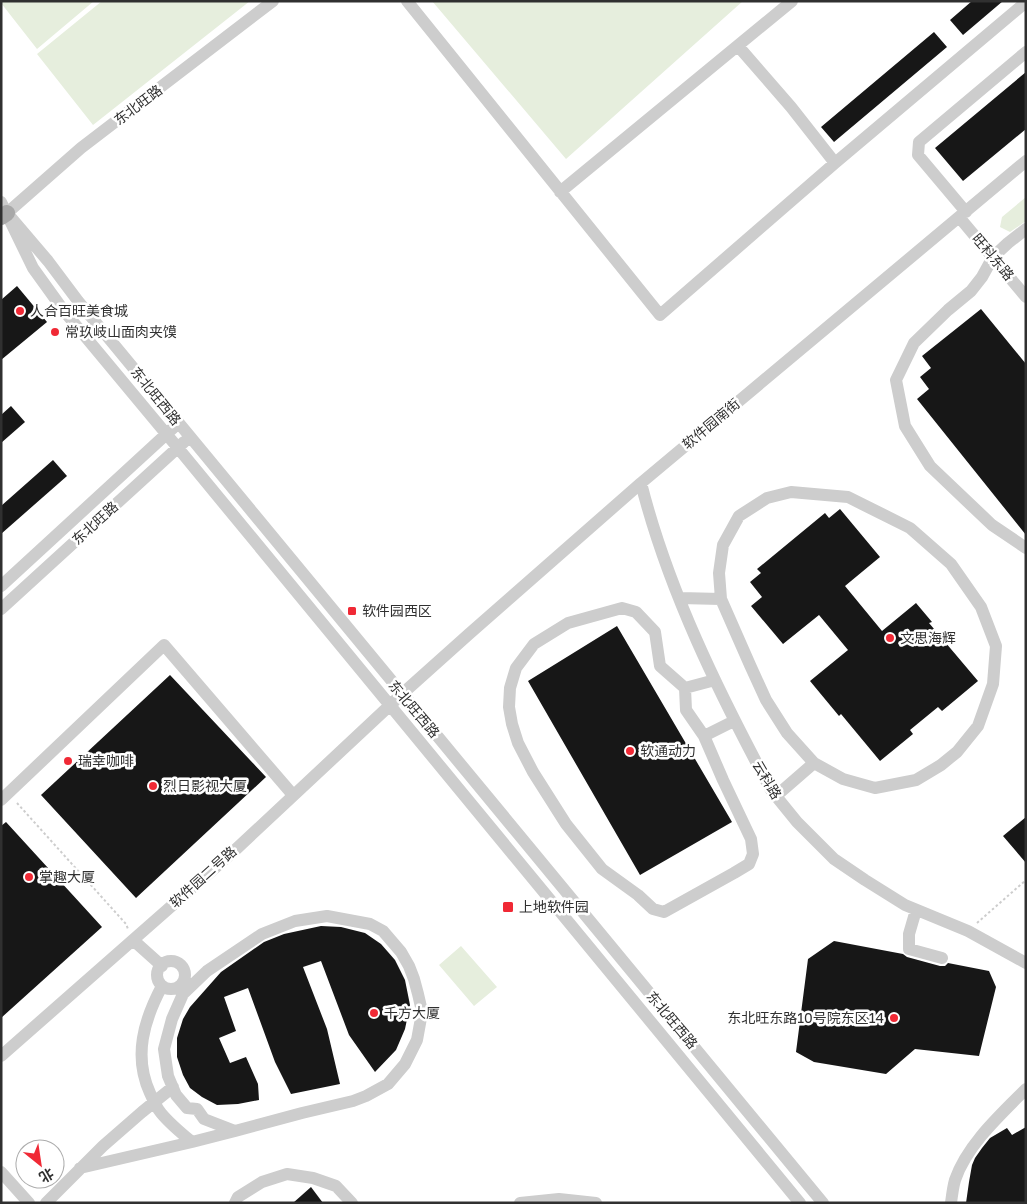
<svg xmlns="http://www.w3.org/2000/svg" width="1027" height="1204" viewBox="0 0 1027 1204" font-family="'Golos Text','Noto Sans SC',sans-serif">
<style>
.green{fill:#e6eedd}
.building{fill:#171717}
.lines{fill:none;stroke-linecap:round;stroke-linejoin:round}
.path{stroke:#cdcdcd;stroke-width:2;stroke-dasharray:2.5 2.5;stroke-linecap:butt}
.minor{stroke:#cdcdcd;stroke-width:12}
.major{stroke:#a8a8a8;stroke-width:16}
.poi-dot{fill:#f02935;stroke:#fff;stroke-width:2}
.labels{text-anchor:middle;stroke-width:5;stroke-linejoin:round;paint-order:stroke}
.street-label{font-size:14px;fill:#303030;stroke:#fff}
.poi-label{font-size:14px;fill:#303030;stroke:#fff;text-anchor:start}
</style>
<rect width="100%" height="100%" fill="#fff"/>
<path class="green" d="M1,1H94L37,49L1,3Z
M102,1H250L93,125L37,54Z
M432,1H743L566,159Z
M1026,197V221L1010,232L1000,227L1002,217Z
M461,946L497,987L474,1006L439,965Z"/>
<path class="building" d="M972,1H1003L963,35L950,20Z
M934,32L947,47L834,142L821,127Z
M1026,72V129L963,181L935,148Z
M17,286L47,322L1,360V300Z
M981,309L1026,364V535L917,399L929,389L920,377L931,368L922,356Z
M11,406L25,422L1,443V415Z
M53,460L67,476L1,534V506Z
M840,509L880,557L845,586L882,631L916,603L932,622L929,623L978,681L942,711L938,707L910,730L913,734L880,761L841,714L839,716L810,681L848,650L819,615L783,644L751,606L762,597L750,582L761,573L757,569L825,513L829,518Z
M617,626L732,822L640,875L528,681Z
M170,675L266,777L136,898L41,795Z
M1026,817V863L1003,836Z
M6,822L102,927L1,1018V826Z
M321,926L341,927L365,933L381,944L395,960L405,980L410,1005L405,1029L396,1050L375,1072L349,1035L321,961L303,967L327,1029L340,1084L291,1094L275,1062L248,988L224,997L236,1031L219,1038L230,1063L246,1057L258,1084L259,1100L238,1104L217,1105L202,1097L190,1088L183,1075L177,1057V1038L183,1019L190,1007L221,972L264,942L284,934Z
M834,941L903,954L907,957L940,966H945L948,963L989,971L996,987L979,1056L915,1049L886,1074L814,1062L796,1052L808,959Z
M1026,1127V1203H966L969,1182L972,1165L975,1158L982,1148L990,1138L1007,1128L1012,1135Z
M311,1187L323,1203H293Z"/>
<g class="lines">
<path class="path" d="M17,803L126,924L128,929
M977,923L1026,880"/>
<path class="minor" d="M407,1L660,315L835,163L1026,2
M738,46L791,107L835,163
M560,192L792,1
M1,202L33,268L64,311L178,448L800,1203
M966,212L918,155L919,142L1026,52
M7,213L48,261L78,301L823,1203
M7,213L81,148L273,1
M959,217L1026,297
M1026,229L1008,243L993,257L982,277L971,291L948,310L914,343L896,380L905,426L930,466L992,525L1026,548
M641,483C668,590 719,693 771,790L797,822L834,859L865,880L905,905L968,931L1026,963
M1,586L173,428
M680,598L721,599L719,573L723,545L739,516L767,498L791,492L848,497L910,528L951,564L981,607L996,646L993,684L978,726L957,752L941,765L916,780L875,788L843,779L814,763L776,796
M721,599L750,665L766,700L787,733L814,763
M622,608L636,612L655,632L660,666L685,688L686,710L704,736L723,780L751,839L753,854L749,864L734,873L664,912L653,909L638,895L602,869L566,824L533,772L518,743L512,724L509,707L510,688L516,668L534,644L568,623Z
M1,609L184,442
M685,688L715,680
M704,736L734,721
M1,800L164,645L293,795
M916,910L909,934V949L942,958
M327,916L370,924L383,931L401,952L409,966L414,979L418,994L421,1007V1018L417,1040L405,1064L388,1084L366,1096L353,1101L302,1113L235,1131L204,1119L197,1109L187,1108L176,1095L168,1076L164,1049L172,1019L183,994L207,971L262,934L295,921Z
M133,940L162,966
M157 975a14 14 0 1 1 28 0a14 14 0 1 1-28 0Z
M162,986C144,1020 133,1056 150,1093C153,1100 156,1107 161,1113C170,1124 181,1133 192,1142
M1,1056L233,852L402,694L469,634L641,483L1026,161
M80,1168L192,1142L235,1131
M1,1172L29,1203
M46,1203L103,1146L142,1112L173,1087
M235,1203L238,1197L262,1182L287,1174L313,1178L336,1186L352,1203
M520,1203L559,1199L596,1203
M951,1203C952,1195 953,1187 955,1180C967,1145 1000,1115 1026,1089"/>
<path class="major" d="M1,217L7,213"/>
</g>
<g class="poi-dot">
<circle cx="20" cy="311" r="5"/>
<circle cx="55" cy="332" r="5"/>
<rect x="347" y="606" width="10" height="10" rx="2.5"/>
<circle cx="890" cy="638" r="5"/>
<circle cx="630" cy="751" r="5"/>
<circle cx="68" cy="761" r="5"/>
<circle cx="153" cy="786" r="5"/>
<circle cx="29" cy="877" r="5"/>
<rect x="502" y="901" width="12" height="12" rx="2.5"/>
<circle cx="374" cy="1013" r="5"/>
<circle cx="894" cy="1018" r="5"/>
</g>
<g class="labels">
<g class="street-label">
<text transform="translate(138 105) rotate(-37)" y="5">东北旺路</text>
<text transform="translate(993 257) rotate(50)" y="5">旺科东路</text>
<text transform="translate(156 396) rotate(51)" y="5">东北旺西路</text>
<text transform="translate(711 424) rotate(-40)" y="5">软件园南街</text>
<text transform="translate(95 523) rotate(-42)" y="5">东北旺路</text>
<text transform="translate(414 709) rotate(50)" y="5">东北旺西路</text>
<text transform="translate(767 780) rotate(59)" y="5">云科路</text>
<text transform="translate(203 877) rotate(-42)" y="5">软件园二号路</text>
<text transform="translate(672 1020) rotate(50)" y="5">东北旺西路</text>
</g>
<g class="poi-label">
<text x="30" y="316">人合百旺美食城</text>
<text x="65" y="337">常玖岐山面肉夹馍</text>
<text x="362" y="616">软件园西区</text>
<text x="900" y="643">文思海辉</text>
<text x="640" y="756">软通动力</text>
<text x="78" y="766">瑞幸咖啡</text>
<text x="163" y="791">烈日影视大厦</text>
<text x="39" y="882">掌趣大厦</text>
<text x="519" y="912">上地软件园</text>
<text x="384" y="1018">千方大厦</text>
<text x="884" y="1023" text-anchor="end">东北旺东路10号院东区14</text>
</g>
</g>
<rect width="1027" height="1204" fill="none" stroke="#303030" stroke-width="5"/>
<g transform="translate(40 1164) rotate(150)"><circle r="24" fill="#ffffff" stroke="#acacac"/>
<path d="M0-4L9 19L0 12L-9 19Z" fill="#f02935"/>
<text y="-8" font-size="14" font-weight="bold" text-anchor="middle" fill="#303030">北</text>
</g>
</svg>
